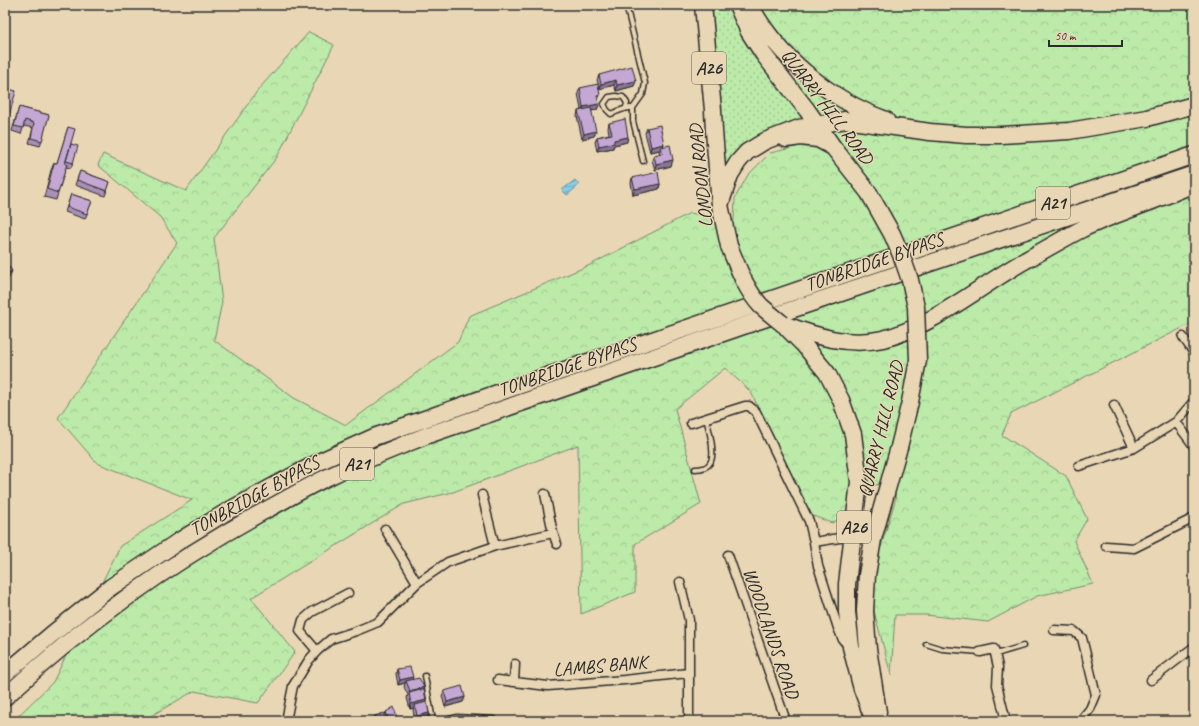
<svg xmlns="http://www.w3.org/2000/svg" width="1199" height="726" viewBox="0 0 1199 726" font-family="Caveat,sans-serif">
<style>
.grass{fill:url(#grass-dots);stroke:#748a6a}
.forest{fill:url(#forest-crowns);stroke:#748a6a}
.water{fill:url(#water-rules);stroke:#628c9c}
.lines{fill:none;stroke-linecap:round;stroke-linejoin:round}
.lane-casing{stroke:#2b2b2b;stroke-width:7}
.street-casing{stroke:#2b2b2b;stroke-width:11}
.highway-casing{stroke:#2b2b2b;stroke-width:19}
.lane{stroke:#e9d6b4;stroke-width:4}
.street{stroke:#e9d6b4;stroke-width:8}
.highway{stroke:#e9d6b4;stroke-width:16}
.highway-bridge-casing{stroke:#2b2b2b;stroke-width:19;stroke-linecap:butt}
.highway-bridge{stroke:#e9d6b4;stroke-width:16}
.wall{fill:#a990b5;stroke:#2b2b2b}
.shaded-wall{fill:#897594;stroke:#2b2b2b}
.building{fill:#c4a7d3;stroke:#2b2b2b}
.labels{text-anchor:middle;stroke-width:3;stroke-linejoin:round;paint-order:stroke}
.shield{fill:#e9d6b4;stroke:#645e54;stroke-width:1}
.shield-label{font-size:18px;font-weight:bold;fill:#2b2b2b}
.street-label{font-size:19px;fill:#2b2b2b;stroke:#e9d6b4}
</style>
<defs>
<pattern id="grass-dots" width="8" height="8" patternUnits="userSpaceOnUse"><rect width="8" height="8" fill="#bceaa9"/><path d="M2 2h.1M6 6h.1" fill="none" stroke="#a2c992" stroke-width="1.8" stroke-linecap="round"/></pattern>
<pattern id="forest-crowns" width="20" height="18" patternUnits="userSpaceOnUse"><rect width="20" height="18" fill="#bceaa9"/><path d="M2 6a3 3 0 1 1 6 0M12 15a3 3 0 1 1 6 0" fill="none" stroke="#a2c992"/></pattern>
<pattern id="water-rules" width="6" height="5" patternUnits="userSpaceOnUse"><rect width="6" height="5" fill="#86cde8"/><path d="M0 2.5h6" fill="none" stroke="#74b0c7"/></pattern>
</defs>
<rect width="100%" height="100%" fill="#e9d6b4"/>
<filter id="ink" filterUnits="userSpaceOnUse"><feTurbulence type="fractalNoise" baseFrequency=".025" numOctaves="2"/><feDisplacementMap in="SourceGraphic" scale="8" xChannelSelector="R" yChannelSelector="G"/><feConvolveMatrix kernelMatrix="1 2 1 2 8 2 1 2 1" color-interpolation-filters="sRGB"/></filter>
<g filter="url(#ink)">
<path class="grass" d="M711,5H734L809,123L724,175L718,68Z
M798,77L827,98L856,115L821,121L794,81Z"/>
<path class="forest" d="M752,5H1194V322L1011,414L1002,435L1066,476L1087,519L1074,541L1093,584L1037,596L988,622L926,615H895L891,675L874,611L872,576L895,501L896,483L865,486L841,518L832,523L808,514L751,392L725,368L675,409L701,504L635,544V592L581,614L578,445L453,492L404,504L251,598L295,652L258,703L194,691L142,721H13L53,682L120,546L192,500L97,463L58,418L177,243L160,217L98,165L103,154L186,191L258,90L309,32L334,45L277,157L214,238L222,302L214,340L294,398L346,425L458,342L469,316L590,265L690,213L734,221L735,198L748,175L770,153L800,146L815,148L833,131L850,129L855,103L787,50Z"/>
<path class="water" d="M575,180L579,185L567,195L562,190Z"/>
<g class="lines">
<g class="lane-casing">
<path id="lane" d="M626,5L645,83L643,94L633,108V121L643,161
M626,107L627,103L623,97L616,96L609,97L604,104L607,110L611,114C619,111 624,107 633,108
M695,469C700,469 707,468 710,463C716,454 709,429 706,418
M926,644L942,649L980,652
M996,654L1023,646
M425,676L433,721"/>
</g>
<g class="street-casing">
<path id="street" d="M1183,337L1194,353
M1114,405L1134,448
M1176,422L1194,446
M691,423L745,406H749L756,412L809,521L814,542L818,566L838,628L843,640L849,646
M1079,466L1134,448L1176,422L1194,401
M482,495L495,546
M385,529L417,583
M553,533L557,544
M814,542L852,536L873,539
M1106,546L1134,548L1194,518
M728,555L786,721
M680,582L689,620V721
M1054,630L1074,631L1082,638L1096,695L1090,709L1080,721
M317,651L300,631L303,620L312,612L348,593
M980,652L994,649L998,667L997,685L1006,721
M498,680L548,686L624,680L688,673
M1151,680L1194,647
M514,682L515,664
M288,721L287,716L293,686L309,660L317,651L331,639L356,631L378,622L417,583L448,562L495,546L553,533L545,494
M449,721L457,719L493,721"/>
</g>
<g class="highway-casing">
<path id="highway" d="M703,5L713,110L714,131L720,205L729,246
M737,5L749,32L764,55L807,110L833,147L869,193
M750,5C777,57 831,100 886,120
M786,139L801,137L818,139L833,147
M720,205L730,175L738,162L747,152L765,141L799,128L845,120L930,132L966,135H1001L1069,131L1147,118L1194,105
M783,324C815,336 848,347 883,339C932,327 981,285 1026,260C1045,250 1064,238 1084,228C1119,212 1156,201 1191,185
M787,328L803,344L827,373L841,400L853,434L859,482L847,584V612L851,647L862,689L874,721
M5,674L51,635L111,587L179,541L228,511L281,482L323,460L374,437L509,389L1194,155
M5,697C84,624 171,562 266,510C287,499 308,486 330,476C362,461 395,448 428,435L755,322L1194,174
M878,712L868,649L865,611L867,575L873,539L899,447"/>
</g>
<use href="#lane" class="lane"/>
<use href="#street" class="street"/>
<use href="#highway" class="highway"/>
<g class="highway-bridge-casing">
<path id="highway-bridge" d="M869,193L892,234L902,257L910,280L916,307L918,360L910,402L899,447
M729,246C738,267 745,289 761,306C768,312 775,318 783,324"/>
</g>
<use href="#highway-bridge" class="highway-bridge"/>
</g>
<path class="wall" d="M599,75L636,81L634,86L616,91L614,85L600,89L597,80Z
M580,88L600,95L598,100L599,104L597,110L591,111L594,136L582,139L577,116L578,111L581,110L578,93Z
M19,107L49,115L40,146L29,143L33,128L24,126L21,134L12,131Z
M609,123L627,142L614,145L613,148L597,151L595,142L597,137L609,134L608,128Z
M68,127L71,144L73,163L71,168L66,167L56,200L44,197L51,170L54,163H57Z
M647,128L664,144L663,146L671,166L655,170L652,160L654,155L660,154L659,152L660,150L650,152L645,133Z
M80,171L110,182L105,196L75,185Z
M632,178L660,184L659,189L633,195L631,183Z
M71,194L92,201L85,219L65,212Z
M397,669L411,680L424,687L423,689L426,700L425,703L429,713L427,718L415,721L413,710L414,708L410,709L407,698L408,695L404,687L405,683L398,685L396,674Z
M444,691L465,697L463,702L445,707L442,696Z
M386,712L398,721H364L374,719L375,716L385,715Z"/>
<path class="shaded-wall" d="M616,80L614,85L600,89L601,84Z
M636,81L634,86L616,91L617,85Z
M599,104L597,110L582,112L583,107Z
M596,131L594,136L582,139L584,134Z
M628,137L627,142L614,145L613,148L597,151L599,146L614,140Z
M664,144L662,149L661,147L660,150L650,152L651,147Z
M673,160L671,166L655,170L656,164Z
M660,184L659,189L633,195L635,189Z
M12,271L9,278L5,281V275Z
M413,677L411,682L406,681L405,683L398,685L400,680Z
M424,687L422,692L409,693L410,691Z
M465,697L463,702L445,707L447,702Z
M426,700L424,706L415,705L414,708L410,709L411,704Z
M429,713L427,718L415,721L417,716Z"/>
<path class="building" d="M632,66L636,81L617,85L616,80L601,84L599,75Z
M598,84L600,95L597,96L599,104L583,107L580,88Z
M5,88L16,91L5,130Z
M19,107L49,115L42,141L31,138L34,123L25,120L23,128L14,126Z
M591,108L596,131L584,134L578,111Z
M625,119L628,137L614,140V143L599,146L597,137L612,134L609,123Z
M660,125L664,144L651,147L647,128Z
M68,127L75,129L65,164H67L58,193L47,189L54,163H57Z
M71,144L78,146L73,163L66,161Z
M670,145L673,160L656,164L654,155L663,153L661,147Z
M80,171L110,182L107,191L77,180Z
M658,172L660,184L635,189L632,178Z
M71,194L92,201L87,214L67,207Z
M5,261L12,271L5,275Z
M410,667L413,677L400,680L397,669Z
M419,678L424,687L410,691L406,681Z
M462,686L465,697L447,702L444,691Z
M424,689L426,700L411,704L409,693Z
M427,702L429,713L417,716L415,705Z
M394,707L398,721H389L386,712Z
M384,713L387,721H377L375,716Z
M374,717L375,721H365V720Z"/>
</g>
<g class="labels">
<g class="shield">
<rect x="692" y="52" width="34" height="32" rx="3"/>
<rect x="1036" y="187" width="34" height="32" rx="3"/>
<rect x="340" y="448" width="34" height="32" rx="3"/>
<rect x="837" y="511" width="34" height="32" rx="3"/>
</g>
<g class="shield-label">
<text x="709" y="74">A26</text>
<text x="1053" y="209">A21</text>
<text x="357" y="470">A21</text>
<text x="854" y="533">A26</text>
</g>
<g class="street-label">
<text transform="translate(828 106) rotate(53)" y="7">QUARRY HILL ROAD</text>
<text transform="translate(700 176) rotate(-96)" y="7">LONDON ROAD</text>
<text transform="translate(874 261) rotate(-19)" y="7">TONBRIDGE BYPASS</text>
<text transform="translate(567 366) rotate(-19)" y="7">TONBRIDGE BYPASS</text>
<text transform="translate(880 429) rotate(-76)" y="7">QUARRY HILL ROAD</text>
<text transform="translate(254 495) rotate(-29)" y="7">TONBRIDGE BYPASS</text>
<text transform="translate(772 633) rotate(71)" y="7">WOODLANDS ROAD</text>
<text transform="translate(600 665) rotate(-5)" y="7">LAMBS BANK</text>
</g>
</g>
<rect width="1199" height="726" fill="none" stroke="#e9d6b4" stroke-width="20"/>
<rect x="10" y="10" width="1179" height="706" fill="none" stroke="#2b2b2b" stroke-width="1.5" filter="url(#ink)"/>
<path d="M1049 40v6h73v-6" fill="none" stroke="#2b2b2b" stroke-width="2"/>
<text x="1055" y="40" font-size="12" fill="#2b2b2b" stroke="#e9d6b4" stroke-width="3" paint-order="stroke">50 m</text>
</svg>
